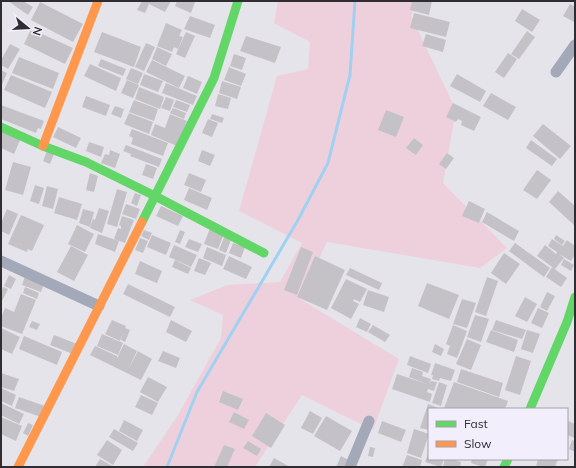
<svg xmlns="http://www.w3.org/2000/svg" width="576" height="468" viewBox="0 0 576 468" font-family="Mulish,sans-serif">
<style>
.green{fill:#eed0dc}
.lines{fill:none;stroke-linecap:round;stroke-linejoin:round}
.stream{stroke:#a0d1f1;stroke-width:3}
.building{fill:#c5c2c7}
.street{stroke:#a4a9ba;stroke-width:11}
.fast{stroke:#63d668;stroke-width:9}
.slow{stroke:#ff974d;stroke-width:9}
</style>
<rect width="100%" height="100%" fill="#e5e4eb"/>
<path class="green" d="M278,1H417L411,16L456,110L443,183L507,248L480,268L327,242L300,299L399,359L373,430L302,395L255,467H143L178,415L221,338L223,315L190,300L227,285L280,282L302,243L239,211L277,76L308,69L310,42L274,23Z"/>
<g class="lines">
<path class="stream" d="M167,467L197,392L298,220L328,163L350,75L355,1"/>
</g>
<path class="building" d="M8,1H23L33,7L28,15Z
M142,1H171L165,12L149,4L145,13L137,10Z
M177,1H193L195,2L191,13L175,6Z
M412,1H432L429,15L410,10Z
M40,2L83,24L73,42L31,20Z
M570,4L575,7V19L574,22L563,16Z
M522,9L540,20L532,32L515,21Z
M414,13L450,22L446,37L410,28Z
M190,16L215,25L210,38L184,29Z
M166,23L182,30L179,36L183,37L178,49L174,47L172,52L157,46Z
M31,29L73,48L65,64L24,44Z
M527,31L535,37L519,59L511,54Z
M102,32L141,47L134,67L94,52Z
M186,32L195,36L185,58L176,54Z
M426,34L446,40L443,52L422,46Z
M246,36L281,47L275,63L240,51Z
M146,43L155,47L144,71L135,67Z
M10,44L20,49L8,69L1,65V60Z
M157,47L172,54L166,66L152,59Z
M508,53L517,59L504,78L495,72Z
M234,54L246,58L242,70L230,66Z
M19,57L59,73L53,89L12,73Z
M101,59L126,69L123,76L98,66Z
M152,60L185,76L179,88L146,72Z
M90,64L121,78L116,91L84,76Z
M229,67L246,74L241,86L224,80Z
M131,68L143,73L138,84L126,79Z
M1,70L7,73L1,87Z
M144,74L163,81L158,92L140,85Z
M457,74L486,91L480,102L450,86Z
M11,75L52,92L45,108L4,90Z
M188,76L202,82L197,94L183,88Z
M127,80L139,85L133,98L121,93Z
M222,81L241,87L237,99L219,93Z
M166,83L197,96L193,105L162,93Z
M139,87L164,97L160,109L135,99Z
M491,93L516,107L508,120L483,106Z
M218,94L231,98L228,109L215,106Z
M86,96L110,105L106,116L82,107Z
M166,97L174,100L170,111L161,108Z
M134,100L158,109L154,121L129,112Z
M176,100L190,105L187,112L173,107Z
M453,103L481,117L474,131L461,125L462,121L458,119L456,122L446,117Z
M1,105L44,121L41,129L38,128L36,133L1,119Z
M115,106L124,109L121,118L111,114Z
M173,108L186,113L184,119L170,113Z
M386,110L404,117L396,137L378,130Z
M129,113L153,122L149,134L124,124Z
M170,114L187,121L177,146L151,135L155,124L165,128Z
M212,114L224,118L222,123L210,119Z
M208,119L218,123L212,137L202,133Z
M543,124L571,146L560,159L533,136Z
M58,127L81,138L76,148L53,137Z
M132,129L168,143L163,156L131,144L133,138L129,136Z
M1,131L20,140L14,154L1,148Z
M414,138L423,145L416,155L406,148Z
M531,140L557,159L552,166L526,148Z
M89,142L104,147L101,157L86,151Z
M126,145L162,159L159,167L130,156L131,154L123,151Z
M110,150L120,154L115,168L101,163L105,154L109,155Z
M202,150L215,155L210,166L198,161Z
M47,151L54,154L50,164L43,161Z
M447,153L454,158L446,169L439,164Z
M13,162L31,167L23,195L5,190Z
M146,164L157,168L153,179L142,175Z
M537,170L551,180L537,199L523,190Z
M90,173L98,176L94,192L86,190Z
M189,173L206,180L201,192L184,185Z
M35,185L44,188L39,204L30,201Z
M47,186L58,189L53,209L42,206Z
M189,188L212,198L207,210L184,200Z
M117,189L127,192L117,227L107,224Z
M558,191L575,206V224L574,225L549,202Z
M135,193L141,195L137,206L131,203Z
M59,197L82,204L77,220L54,213Z
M469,201L485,209L479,223L462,216Z
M126,204L140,209L136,219L122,214Z
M161,206L183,216L178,226L156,216Z
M99,208L109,211L102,233L90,228L93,219L95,220Z
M7,209L18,214L9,235L1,231V223Z
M83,209L94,212L90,227L79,223Z
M487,212L519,231L514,241L482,222Z
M21,215L44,225L32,251L28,249L27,252L8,244Z
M122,216L134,220L125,243L114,239L118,228L121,229V226L119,225Z
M77,225L94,234L85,252L68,244Z
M210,228L224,234L218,249L204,244Z
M144,230L152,233L149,240L141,236Z
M180,230L185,232L180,244L175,242Z
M98,234L119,241L115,252L95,244Z
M152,235L171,243L166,255L147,247Z
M225,235L232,237L226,253L219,250Z
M556,235L565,241L562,245L554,239Z
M140,238L148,241L143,253L135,250Z
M189,239L202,244L198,252L185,247Z
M552,239L563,246L567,240L575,246V255L571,261L559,254L564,258L555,269L537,256L545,245L556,254L557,252L548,246Z
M233,243L245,247L241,258L229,253Z
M515,243L550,268L544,277L509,251Z
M174,245L197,255L191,267L169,257Z
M71,246L88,255L74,281L57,272Z
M207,247L226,255L222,266L203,258Z
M301,247L313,252L297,295L284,290Z
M504,253L520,264L506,284L491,273Z
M229,256L252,267L246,279L223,269Z
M315,256L345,270L327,310L297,297Z
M199,258L211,263L205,275L194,271Z
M564,259L574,265L571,271L561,265Z
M175,260L191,268L188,274L172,267Z
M140,261L162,271L157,283L135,274Z
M552,267L567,278L561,287L546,277Z
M350,268L382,283L379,290L346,275Z
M9,275L16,279L11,289L4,286Z
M25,276L44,283L41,292L22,285Z
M487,277L498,281L486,316L475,312Z
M346,279L367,289L360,302L354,299L353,301L359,304L351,319L331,308Z
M427,283L459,295L449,319L418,306Z
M128,284L175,307L170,317L123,294Z
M3,287L8,289L2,301L1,300V291Z
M25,287L39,293L37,299L23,293Z
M368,290L389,297L384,312L363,305Z
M547,292L555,296L547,311L540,307Z
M21,294L36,300L22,334L1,326V318L5,308L14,312Z
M525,297L537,304L527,322L515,316Z
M462,299L476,303L467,328L453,324Z
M538,308L549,313L542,328L531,323Z
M475,315L489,319L481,342L467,337Z
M360,318L371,324L367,332L356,327Z
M112,320L126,326L125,328L130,330L125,342L121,340L123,333L120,341L105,334Z
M171,320L192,331L186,342L166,332Z
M496,320L526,330L522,339L492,330Z
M32,321L40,324L37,330L29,327Z
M373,325L390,335L385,342L368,332Z
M453,325L467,331L457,358L447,354L450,346L446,344Z
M1,328L20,337L12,354L1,349Z
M491,330L518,340L514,352L486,342Z
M527,330L540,334L533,353L521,349Z
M102,334L123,343L118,355L97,346Z
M54,335L77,344L73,354L50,345Z
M24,336L62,352L57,365L19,349Z
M467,339L481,345L471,370L456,364Z
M124,344L137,351L129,368L138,351L152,359L141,380L90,355L95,346L117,356V358Z
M435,344L444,349L441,356L432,352Z
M163,351L180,358L176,368L158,361Z
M410,356L431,364L428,373L407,365Z
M516,356L531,361L520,395L505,390Z
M435,363L455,370L451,381L440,378L439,381L432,379L433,375H431Z
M412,368L423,372L422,376L431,379L429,384L431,381L437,382L434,391L428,389L427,392L432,394L430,402L392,389L397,374L427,384L409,377Z
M461,369L503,383L499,397L457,382Z
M1,373L19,379L14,391L1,387Z
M148,377L167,387L158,402L140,392Z
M439,382L447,385L441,406L432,403Z
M454,382L508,401L505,409H447L444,408Z
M1,388L16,395L12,406L1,401Z
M223,391L243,399L238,410L219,402Z
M141,395L158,403L152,415L135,407Z
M19,397L45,406L41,417L15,408Z
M1,403L24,414L19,424L1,415Z
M428,404L441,409H429V430L420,428Z
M310,411L322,418L313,434L301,428Z
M234,412L249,420L244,429L229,422Z
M266,413L285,425L271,448L252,436Z
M326,416L352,431L340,451L314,436Z
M1,417L22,426L16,441L1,434Z
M124,420L143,430L137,441L119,431Z
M382,421L406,430L401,442L378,433Z
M568,421L575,424V438L567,435Z
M28,423L33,425L28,436L23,433Z
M114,429L138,443L133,451L109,437Z
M414,429L429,434L421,458L407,453Z
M107,440L122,450L113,465L97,455Z
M572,440L575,441V452L569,449Z
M248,441L261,449L257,456L243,448Z
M224,445L235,449L227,467H214Z
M370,447L375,448L373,457L368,456Z
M429,451V459H444L441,467L425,462Z
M407,455L422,460L420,467H402Z
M341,456L351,461L348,467H336Z
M274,458L290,467H269Z
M100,459L114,467H95Z
M445,459H452L461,462L460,467L443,466Z
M472,459H488L485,467H483L471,463Z
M538,459H558L555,467H536Z"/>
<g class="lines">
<path class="street" d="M556,72L575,45
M1,261L99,306
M350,467L369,421"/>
<path class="fast" d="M1,127L43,146L86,162L155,196L264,253
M142,222L214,78L238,1
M530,409L567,322L575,297
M504,467L508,459"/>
<path class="slow" d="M43,146L98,1
M18,467L142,222"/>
</g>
<rect width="576" height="468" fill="none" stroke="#2f2d32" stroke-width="4"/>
<rect x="428" y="408" width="140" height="52" fill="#f2eefc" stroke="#a4a1ab"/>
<rect x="436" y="421" width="20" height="6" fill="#63d668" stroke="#a4a1ab"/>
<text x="464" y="428" font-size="12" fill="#2f2d32">Fast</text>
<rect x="436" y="441" width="20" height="6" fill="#ff974d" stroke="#a4a1ab"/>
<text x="464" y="448" font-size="12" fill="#2f2d32">Slow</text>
<g transform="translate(28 28) rotate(108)" stroke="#f2eefc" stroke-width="3" paint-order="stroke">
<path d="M0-3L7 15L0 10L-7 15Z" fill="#2f2d32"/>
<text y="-6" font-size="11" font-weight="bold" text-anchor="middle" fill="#2f2d32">N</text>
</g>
</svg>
